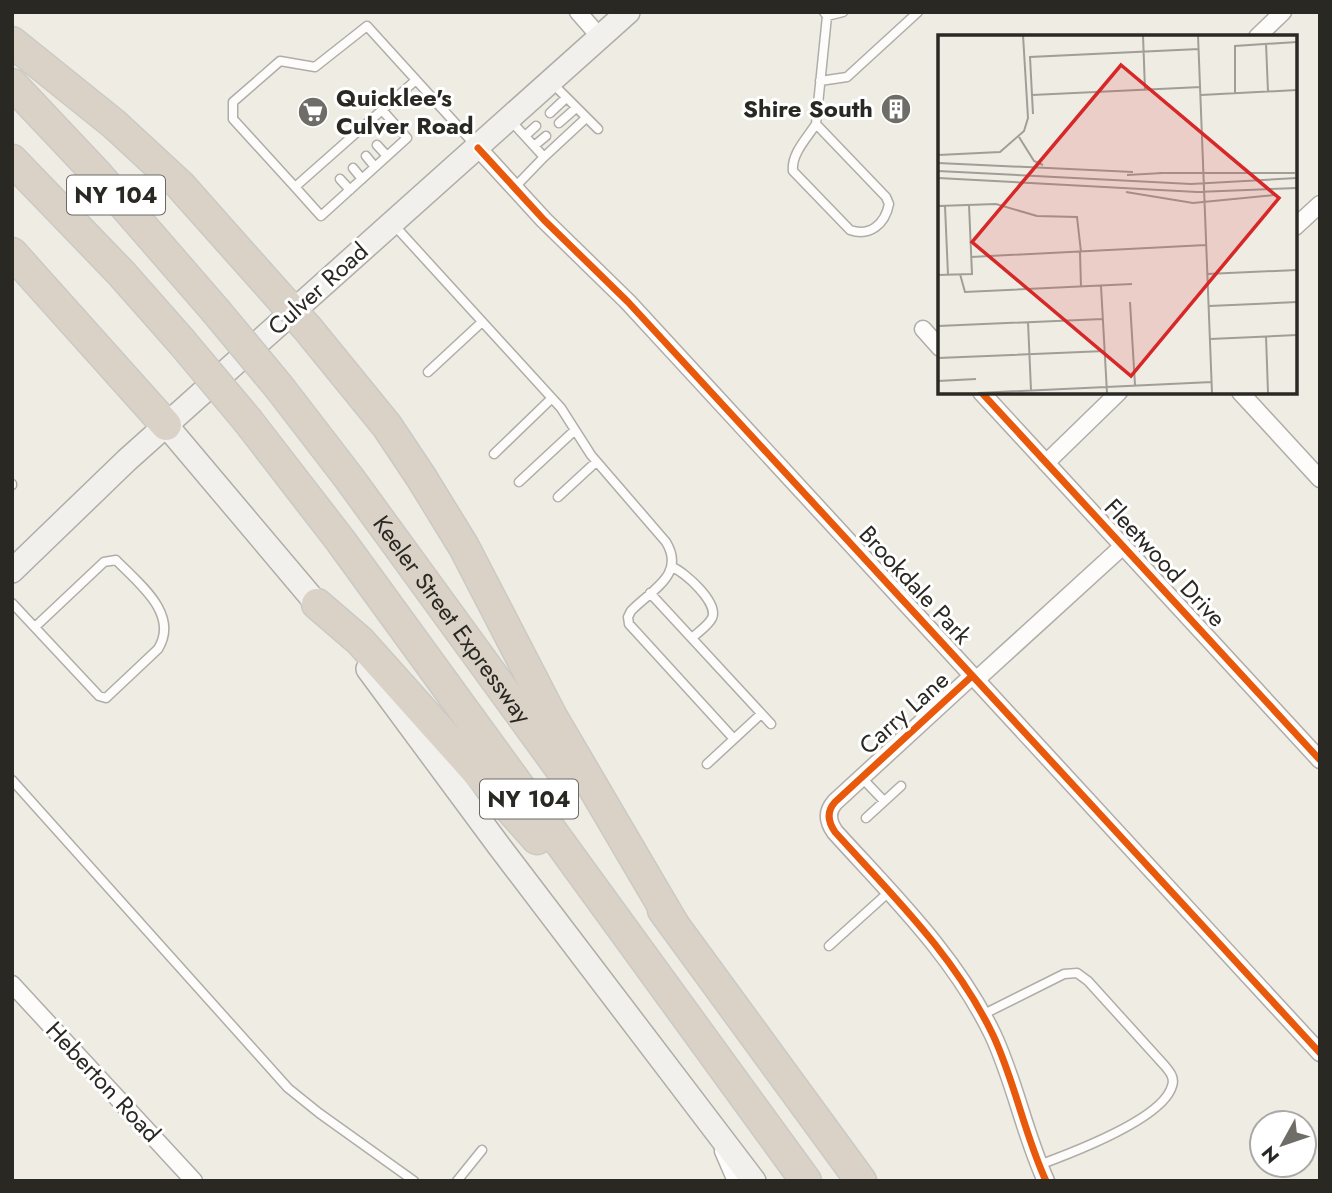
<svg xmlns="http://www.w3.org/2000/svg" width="1332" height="1193" viewBox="0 0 1332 1193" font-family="Jost,sans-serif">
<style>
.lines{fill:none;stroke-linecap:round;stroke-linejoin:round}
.lane-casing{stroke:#b0ada8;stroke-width:11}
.street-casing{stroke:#b0ada8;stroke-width:19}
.secondary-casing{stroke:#b0ada8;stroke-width:26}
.highway-casing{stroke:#cbc9c5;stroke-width:33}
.lane{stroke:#fdfcfb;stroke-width:8}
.street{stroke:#fdfcfb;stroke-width:16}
.secondary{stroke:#f2f0ec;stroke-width:23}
.highway{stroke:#dad2c7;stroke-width:30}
.highway-bridge-casing{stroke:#cbc9c5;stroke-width:33;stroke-linecap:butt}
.highway-bridge{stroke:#dad2c7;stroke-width:30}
.cycleway-casing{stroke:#fff;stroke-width:11}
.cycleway{stroke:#e8590c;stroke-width:7}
.labels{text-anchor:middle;stroke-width:6;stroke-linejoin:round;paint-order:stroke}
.shield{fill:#fff;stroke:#6a6865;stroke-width:2}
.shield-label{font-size:23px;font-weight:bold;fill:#2a2823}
.poi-label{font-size:24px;font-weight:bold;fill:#2a2823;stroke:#fff;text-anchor:start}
.street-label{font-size:24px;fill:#2a2823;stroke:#fff}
.inset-road{fill:none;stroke:#a09e97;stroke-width:2}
.view{fill:#d62828;fill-opacity:0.15;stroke:#d62828;stroke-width:3.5}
.inset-edge{fill:none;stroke:#2a2823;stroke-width:3.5}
</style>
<rect width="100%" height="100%" fill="#efece4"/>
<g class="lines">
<g class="lane-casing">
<path id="lane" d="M824,12L827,16L843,12
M416,80L295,187L233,119V102L280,61L315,67L367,26L476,146
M820,81L847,77L918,12
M551,82L598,129
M550,113L566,98
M511,121L544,157L515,187
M559,123L576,108
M816,124C807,138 791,154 793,171L850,230C870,237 885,224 889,204L886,197L816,124L827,16
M525,136L536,126
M377,145L387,156
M534,146L546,136
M366,156L375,167
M544,157L586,118
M353,168L362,179
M340,179L350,190
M295,187L321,216L407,138L382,110
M394,225L561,408L591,455L666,542C686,575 651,590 631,611L628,617L629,624L734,739
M428,372L482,322
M494,454L552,398
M519,482L575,430
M12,484V485
M558,497L596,462
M672,567C685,572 719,603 712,618C708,626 698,632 692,638
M650,593L771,724
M12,603L99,696L106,698L158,649C180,614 138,583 116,560L104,562L35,627
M707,764L761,714
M861,777L884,801
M12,780L288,1088L319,1113L414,1181
M866,818L901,786
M829,946L890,891
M982,1015L1064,974L1077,973L1088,981L1165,1066C1170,1072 1175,1078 1172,1086C1163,1119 1069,1154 1039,1165
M457,1181L482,1150"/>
</g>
<g class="street-casing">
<path id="street" d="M578,12L600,37
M1257,37L1283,12
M478,148L544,220L628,302L1320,1053
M1295,227L1320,204
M923,329L940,348
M981,392L1320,760
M1240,392L1320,479
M1046,463L1119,392
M972,676L835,802C826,812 828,822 835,832C893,896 955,956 993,1035C1015,1082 1024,1133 1046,1181
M976,680L1123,546
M12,984L194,1181
M723,1151L736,1181"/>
</g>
<g class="secondary-casing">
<path id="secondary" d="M166,425L328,617
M12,571L127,460L628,12
M368,669L499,846L754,1181"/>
</g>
<g class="highway-casing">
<g id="highway">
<path d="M12,42L114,124L180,185L308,329L387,426L421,477L464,547L552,717L674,925"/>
<path d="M12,84L97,174L215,310"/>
<path d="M12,160L121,273L181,341"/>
<path d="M12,253L166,425"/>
<path id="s1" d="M279,387L349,478L568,779"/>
<path d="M248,421L340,540L806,1181"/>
<path d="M317,604L360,641L537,839"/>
<path d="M663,910L861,1181"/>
</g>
</g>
<use href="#lane" class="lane"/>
<use href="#street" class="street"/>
<use href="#secondary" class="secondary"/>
<use href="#highway" class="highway"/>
<g class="highway-bridge-casing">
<path id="highway-bridge" d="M215,310L279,387
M181,341L248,421"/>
</g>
<use href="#highway-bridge" class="highway-bridge"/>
<g class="cycleway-casing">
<path id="cycleway" d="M478,148L544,220L628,302L1320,1053
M981,392L1320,760
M972,676L835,802C826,812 828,822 835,832C893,896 955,956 993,1035C1015,1082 1024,1133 1046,1181"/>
</g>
<use href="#cycleway" class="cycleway"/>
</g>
<defs>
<g id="building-disc" transform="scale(1.575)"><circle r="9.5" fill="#6f6d67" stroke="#fff"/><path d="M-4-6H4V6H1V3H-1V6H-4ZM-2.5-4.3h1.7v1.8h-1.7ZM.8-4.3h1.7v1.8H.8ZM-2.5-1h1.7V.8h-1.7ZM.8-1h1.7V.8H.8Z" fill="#fff"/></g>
<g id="supermarket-disc" transform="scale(1.575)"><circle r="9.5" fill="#6f6d67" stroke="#fff"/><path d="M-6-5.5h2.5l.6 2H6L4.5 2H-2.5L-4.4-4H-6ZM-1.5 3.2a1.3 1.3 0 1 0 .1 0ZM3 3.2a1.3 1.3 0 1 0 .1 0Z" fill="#fff"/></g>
</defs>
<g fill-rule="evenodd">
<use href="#building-disc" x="896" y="109"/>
<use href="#supermarket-disc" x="313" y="112"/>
</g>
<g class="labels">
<g class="shield">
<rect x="67" y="175.5" width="98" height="39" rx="5"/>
<rect x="480" y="779.5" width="98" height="39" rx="5"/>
</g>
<g class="shield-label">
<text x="116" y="203">NY 104</text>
<text x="529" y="807">NY 104</text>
</g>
<g class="poi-label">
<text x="336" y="106">Quicklee's<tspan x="336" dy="28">Culver Road</tspan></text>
<text x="873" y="117" text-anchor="end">Shire South</text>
</g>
<g class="street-label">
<text transform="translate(318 289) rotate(-42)" y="8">Culver Road</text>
<text transform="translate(1165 563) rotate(47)" y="8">Fleetwood Drive</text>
<text transform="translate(915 585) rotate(47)" y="8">Brookdale Park</text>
<text dy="8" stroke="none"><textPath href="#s1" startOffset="290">Keeler Street Expressway</textPath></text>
<text transform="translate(904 713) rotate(-42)" y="8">Carry Lane</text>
<text transform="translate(103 1082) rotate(47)" y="8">Heberton Road</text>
</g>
</g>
<g transform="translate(938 35)">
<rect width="359" height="359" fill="#efece4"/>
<path class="inset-road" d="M205,0L207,55M260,0L274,358M328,8L330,57M297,58V11L359,7M94,60L263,52M263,60L359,55M95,79L92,22L261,14M81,102L96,126L105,130M0,120L62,117L86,96L90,83L85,0M0,128L195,137M0,136L253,149L359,143M221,138H266M266,138H357M189,140L225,138M0,143L259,157L359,153M188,157L255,168L336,160M0,171L58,169L99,181L139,182L143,217M7,171L10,240M142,217L143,252M33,222L268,210M22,239L27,257L194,249M269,239L359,235M0,240L34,239L31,170M163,251L169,358M192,267L197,350M271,271L359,267M90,287L93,355M0,291L165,284M328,301L330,358M272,304L359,300M0,323L167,316M0,346L38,344M40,358L274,347"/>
<path class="view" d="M183,30L341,163L193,341L34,207Z"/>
<rect width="359" height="359" class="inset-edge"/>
</g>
<rect width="1332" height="1193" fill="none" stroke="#2a2823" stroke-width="28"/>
<g transform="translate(1283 1144) rotate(230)"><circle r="33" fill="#ffffff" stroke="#aaa9a7" stroke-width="2"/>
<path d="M0-5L12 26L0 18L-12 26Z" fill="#6f6d67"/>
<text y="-10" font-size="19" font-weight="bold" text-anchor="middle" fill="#2a2823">N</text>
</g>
</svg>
